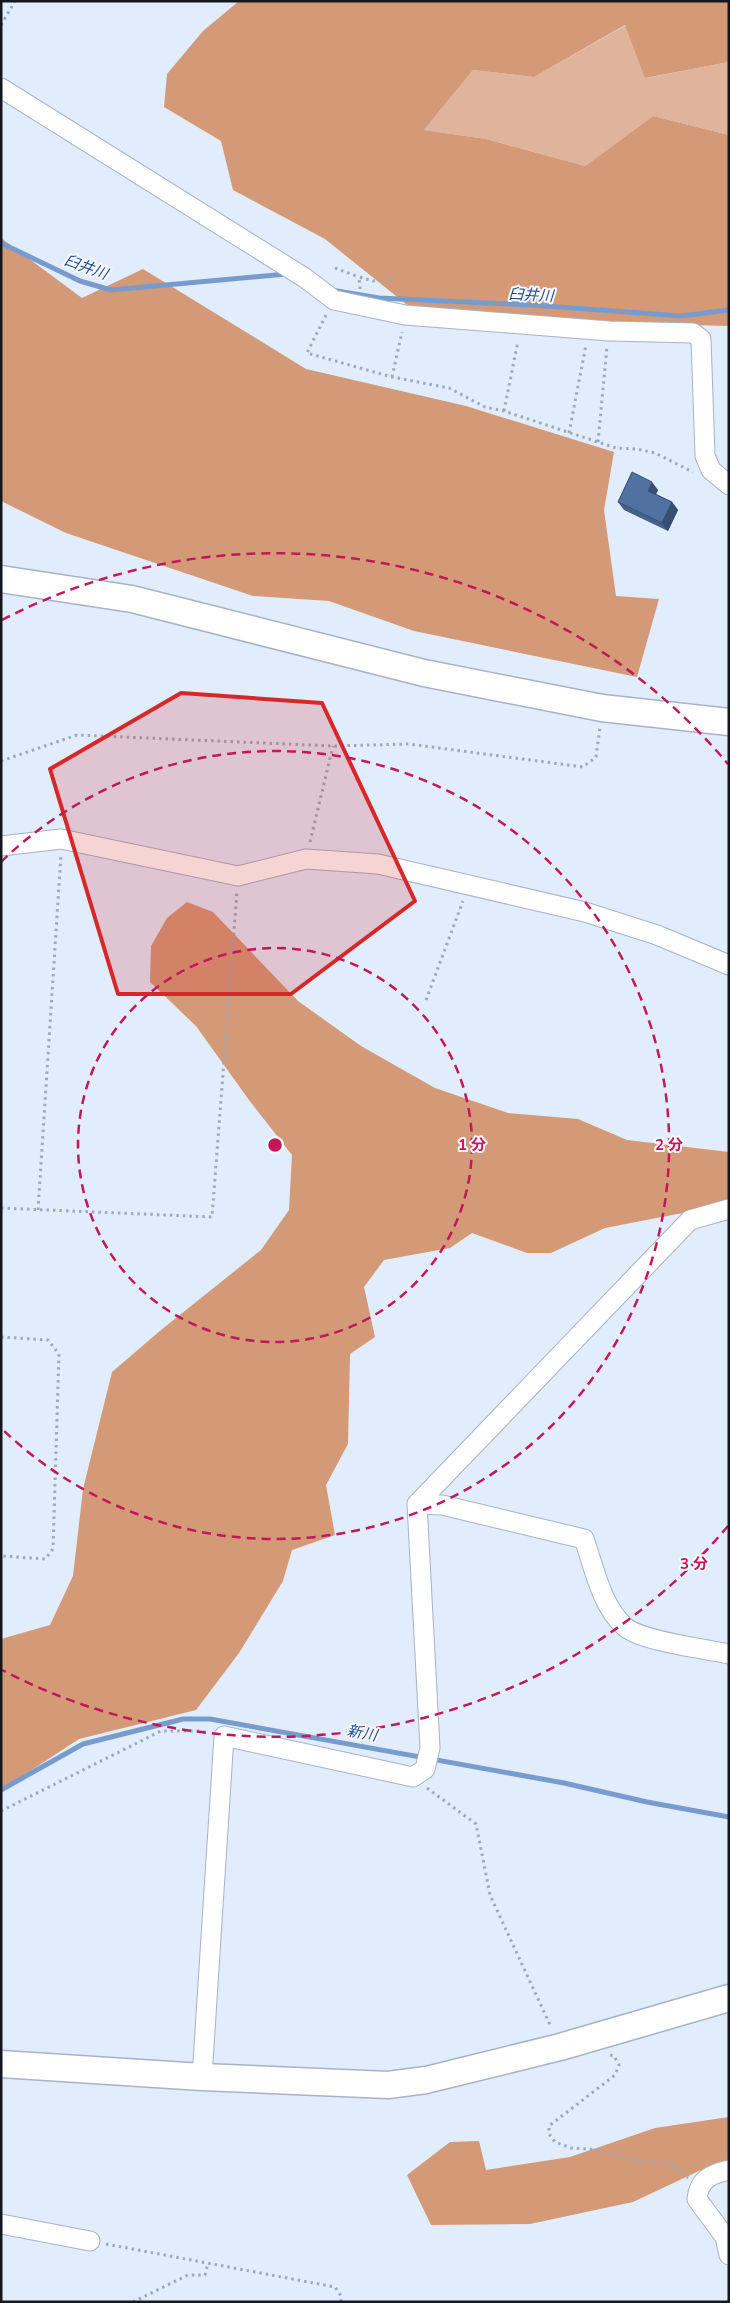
<svg xmlns="http://www.w3.org/2000/svg" width="730" height="2303" viewBox="0 0 730 2303" font-family="'Nunito Sans','Noto Sans JP',sans-serif">
<style>
.green{fill:#e0b49b}
.forest{fill:#d49977}
.lines{fill:none;stroke-linecap:round;stroke-linejoin:round}
.stream{stroke:#789bce;stroke-width:5}
.street-casing{stroke:#a6b3c7;stroke-width:21}
.secondary-casing{stroke:#a6b3c7;stroke-width:29}
.path{stroke:#a0a9b6;stroke-width:3;stroke-dasharray:2.5 4;stroke-linecap:butt}
.street{stroke:#fff;stroke-width:19}
.secondary{stroke:#fff;stroke-width:26}
.wall{fill:#45618a}
.shaded-wall{fill:#384f71}
.building{fill:#5071a1;stroke:#384f71}
.marked{fill:#d62828;fill-opacity:0.2;stroke:#d62828;stroke-width:4;stroke-linejoin:round}
.ring{fill:none;stroke:#c2185b;stroke-width:2.5;stroke-dasharray:9 6}
.labels{text-anchor:middle;stroke-width:4;stroke-linejoin:round;paint-order:stroke}
.water-label{font-size:15px;font-style:italic;fill:#214e8d;stroke:#f6f8fd}
.centre{fill:#c2185b;stroke:#f6f8fd;stroke-width:2.5}
.ring-label{font-size:15px;text-anchor:middle;font-weight:bold;fill:#c2185b;stroke:#f6f8fd;stroke-width:4;stroke-linejoin:round;paint-order:stroke}
</style>
<rect width="100%" height="100%" fill="#e1ecfc"/>
<path class="green" d="M626,25L646,78L729,62V135L653,116L585,166L486,139L424,130L473,70L534,77Z"/>
<path class="forest" d="M239,1H729V62L645,78L625,25L534,77L473,70L424,130L486,139L585,166L653,116L729,135V326L655,324L411,308L325,239L233,190L221,141L164,107L167,74L203,31Z
M1,238L82,298L143,269L306,369L466,406L614,452L604,510L616,596L659,599L637,677L414,631L329,601L253,596L66,533L1,501Z
M187,902L213,912L298,1001L361,1046L435,1088L508,1113L578,1119L627,1140L729,1152V1204L605,1228L551,1253H527L472,1233L450,1248L384,1260L364,1287L375,1337L350,1354L348,1444L326,1485L335,1535L292,1550L283,1581L239,1653L196,1710L79,1739L1,1790V1639L50,1625L73,1576L83,1489L112,1372L161,1330L261,1250L289,1210L292,1155L249,1100L196,1026L150,982L151,946L167,918Z
M729,2117V2176L701,2170L633,2202L530,2224L431,2225L407,2175L450,2142L479,2141L486,2170L570,2157L655,2128Z"/>
<g class="lines">
<path class="stream" d="M1,243L80,281L111,290L287,274
M331,290L379,298L532,305L681,316L729,310
M1,1790L83,1744L183,1719H210L564,1783L647,1802L729,1817"/>
<g class="street-casing">
<path id="street" d="M1,88L305,278L334,300L405,315L609,331L693,333L701,339L705,456L711,470L729,485
M1,846L61,839L238,876L306,859L378,864L585,912L657,935L729,965
M417,1504L442,1505L584,1539C594,1567 601,1605 624,1626C639,1641 706,1649 729,1654
M202,2077L224,1736L413,1777L425,1769L430,1748L417,1504L690,1220L729,1209
M729,2170C710,2174 699,2180 697,2199L725,2237L729,2255
M1,2224L90,2241"/>
</g>
<g class="secondary-casing">
<path id="secondary" d="M1,579L132,599L424,673L602,708L729,722
M1,2064L202,2077L388,2085L426,2080L560,2047L729,1998"/>
</g>
<path class="path" d="M1,25L15,1
M335,268L359,277
M360,289L359,277L373,281L395,279
M326,315L307,353L392,377L449,388L485,407L504,411L616,448L637,449L655,453L693,472
M392,377L402,332
M504,411L518,341
M569,433L586,345
M598,442L607,346
M1,761L77,735L333,746L409,744L583,767L596,757L600,727
M310,842L333,746
M426,1000L463,901
M1,1208L212,1217L237,892
M38,1210L61,855
M1,1337L48,1340L59,1354L53,1549L45,1559L1,1556
M427,1788L476,1824L490,1895L551,2027
M1,1811L161,1731H199L209,1733
M610,2055L614,2056L619,2065L615,2075L549,2126V2134L555,2142L571,2148L590,2149L639,2162H668L688,2178
M106,2244L335,2287L341,2296V2302
M133,2302L188,2275H205L208,2263"/>
<use href="#street" class="street"/>
<use href="#secondary" class="secondary"/>
</g>
<path class="wall" d="M658,490L656,494L672,502L678,510L668,531L624,510L618,502Z"/>
<path class="shaded-wall" d="M652,482L658,490L654,499L648,491Z
M672,502L678,510L668,531L662,523Z"/>
<path class="building" d="M632,472L652,482L648,491L672,502L662,523L618,502Z"/>
<path class="marked" d="M181,693L322,703L415,901L291,994H118L50,769Z"/>
<g class="ring">
<circle cx="275" cy="1145" r="197"/>
<path d="M1 862A394 394 0 1 1 1 1428"/>
<path d="M728 1526A592 592 0 0 1 2 1670M2 620A592 592 0 0 1 728 764"/>
</g>
<g class="labels">
<g class="water-label">
<text transform="translate(86 267) rotate(20)" y="5">臼井川</text>
<text transform="translate(531 295) rotate(3)" y="5">臼井川</text>
<text transform="translate(362 1733) rotate(10)" y="5">新川</text>
</g>
</g>
<circle cx="275" cy="1145" r="8" class="centre"/>
<g class="ring-label">
<text x="472" y="1150">1 分</text>
<text x="669" y="1150">2 分</text>
<text x="694" y="1569">3 分</text>
</g>
<rect width="730" height="2303" fill="none" stroke="#13181f" stroke-width="5"/>
</svg>
